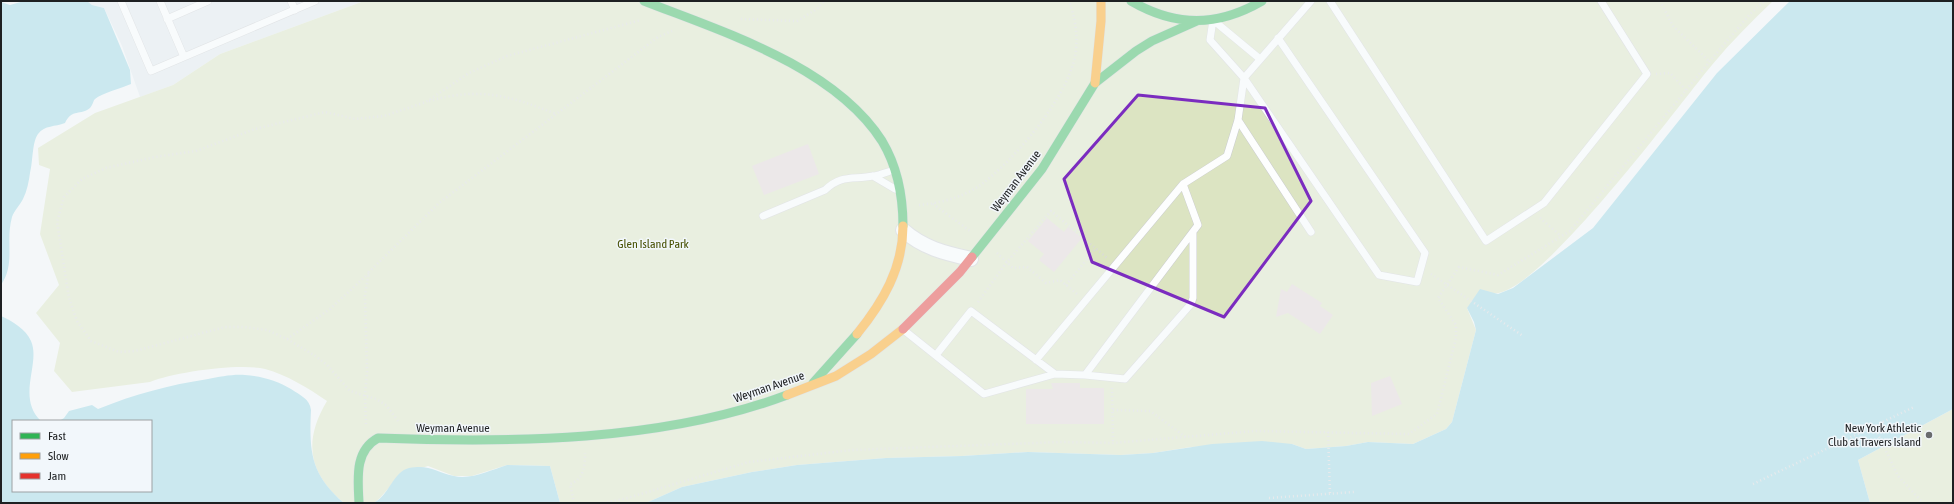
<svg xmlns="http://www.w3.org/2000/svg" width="1954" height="504" viewBox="0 0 1954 504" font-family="'Asap Condensed',sans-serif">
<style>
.built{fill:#e2e9ee}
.green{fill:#dce4c2}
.water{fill:#9ad5e3}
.building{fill:#e2d5d5}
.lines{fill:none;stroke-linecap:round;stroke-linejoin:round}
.lane-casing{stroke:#cbcdcf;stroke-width:8}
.street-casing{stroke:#cbcdcf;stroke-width:16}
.fast-casing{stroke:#cbcdcf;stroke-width:10}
.slow-casing{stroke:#cbcdcf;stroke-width:10}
.jam-casing{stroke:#cbcdcf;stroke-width:10}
.path{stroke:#dadadb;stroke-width:2.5;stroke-dasharray:1 3;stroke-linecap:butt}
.lane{stroke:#fdfefe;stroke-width:7}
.street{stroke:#fdfefe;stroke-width:14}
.fast{stroke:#30b455;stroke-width:9}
.slow{stroke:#ff9f0a;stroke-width:9}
.jam{stroke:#e5322d;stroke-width:9}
.marked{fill:none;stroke:#7b2cbf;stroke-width:3;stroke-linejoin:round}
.poi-dot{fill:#696b6d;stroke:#f2f7fb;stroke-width:1.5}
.labels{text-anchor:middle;stroke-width:3;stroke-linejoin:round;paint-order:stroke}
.street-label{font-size:12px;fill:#1e2022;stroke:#f2f7fb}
.park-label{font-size:12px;fill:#475003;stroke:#f2f7fb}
.poi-label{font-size:12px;fill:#1e2022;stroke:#f2f7fb;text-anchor:end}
</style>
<rect width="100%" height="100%" fill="#f4f7f9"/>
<path class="built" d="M87,1H364L220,54L173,85L140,97L122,46L104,8L92,5Z"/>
<path class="green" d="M364,1H1773C1752,21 1731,42 1712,65C1681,102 1534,302 1492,293L1467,308L1476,330L1452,422L1446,429L1413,444L1368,442L1346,446L1306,449L1292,444L1191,447L1153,453L1121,455L1028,452L962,456L886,458L797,465L752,472L682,487L646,503H560L550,466L507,465L472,476H454L428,466L400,475L380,498L374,503H344C308,473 303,441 327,401C308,388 287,375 265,369C239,363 175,372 150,382L72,392L54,371L60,343L36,313L59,285L40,234L50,169L39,165L38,148L95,113L173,85L220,54Z
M1953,409V503H1870L1858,460Z"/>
<path class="water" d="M24,1H87L92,5L104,8L130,70L131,84C122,88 102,93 95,99C93,101 93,105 90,108C81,116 72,108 65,123C55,127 45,125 38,134C32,142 33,162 30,173C29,181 27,191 23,199C20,205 14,211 12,217C5,242 16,263 1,285V2L10,5Z
M1790,1H1953V409L1858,460L1870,503H646L682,487L752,472L797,465L886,458L962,456L1028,452L1121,455L1153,453L1212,444L1262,441L1292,444L1306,449L1346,446L1368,442L1413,444L1446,429L1452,422L1476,330L1474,322L1467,308L1480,289L1498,294L1513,288L1593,228L1717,73Z
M1,316C12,321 26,329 31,341C41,364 16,397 41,421H13V491H151V421H59L64,418L69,411L92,405L98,409C135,394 169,385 208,379C219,377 233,374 245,375C261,376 278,381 291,389C300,395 310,399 311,410C309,452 311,475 344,503H1Z
M507,465L550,466L560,503H344C353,503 367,504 375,502C389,495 393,472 409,468C430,464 435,472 454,476C471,480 491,470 507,465Z"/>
<path class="building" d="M808,144L819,174L764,195L752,166Z
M1047,218L1064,232L1068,227L1082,238L1054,272L1039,260L1044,254L1028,241Z
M1292,284L1322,303L1320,306L1333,315L1320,334L1288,313L1276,317L1281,289L1287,292Z
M1390,376L1402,404L1372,416L1371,383Z
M1051,383H1080V388H1104V424H1026V389H1053Z"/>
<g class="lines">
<g class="lane-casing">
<path id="lane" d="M121,1L151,71L315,1
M160,1L184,57
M291,1L295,10
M1330,1L1486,241L1544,203L1647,74L1601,1
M167,19L208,1
M1260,59L1213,20L1210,40L1244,78L1379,275L1417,282L1425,253L1278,38
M1238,120L1311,232
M873,176L895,189
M763,216L825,190C842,174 853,180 873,176C880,175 887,172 894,170
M905,331L984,394L1055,374L1085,375L1198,225L1183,184L1227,156L1238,120L1244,78L1311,1
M936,355L971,311L1055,374
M1036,360L1183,184
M1085,375L1125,379L1191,304L1193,298V233"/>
</g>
<g class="street-casing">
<path id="street" d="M903,230C923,248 945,253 971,259"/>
</g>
<g class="fast-casing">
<path id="fast" d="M644,1C723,32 834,66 882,141C897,166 903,197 903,226
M1131,1C1176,27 1217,27 1262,1
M972,257L1042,169L1095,83L1136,51L1152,41L1197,21
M813,383L857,334
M359,503C358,479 354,451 378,438C511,443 662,442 787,395"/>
</g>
<g class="slow-casing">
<path id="slow" d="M1095,83L1101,21V1
M857,334C883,302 903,268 903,226
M787,395L836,376L871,354L903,329"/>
</g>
<g class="jam-casing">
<path id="jam" d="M903,329L960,272L972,257"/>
</g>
<path class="path" d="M1660,1L1673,26L1710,62
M741,19L797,21L817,9L824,1
M1656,74L1670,73L1686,90
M429,101C480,87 508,95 556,114
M933,204L970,231
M919,205C941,203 964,197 982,184C1016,158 1063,102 1074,61C1079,41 1076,20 1069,1
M1540,218L1561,236
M997,253L1013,268L1027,267L1046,283L1060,280L1077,294
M1431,274L1523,336
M1066,285L1096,248
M978,302L1007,262L1051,211L1107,258
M287,339L330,309L369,273
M1112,388L1113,443
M1113,410L1150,411L1187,438
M398,421L386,405L376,399L350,391L327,365L317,357L287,339L267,330L244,327H225L135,351L119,352L91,341L77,321L69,298L57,222L64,197L82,179L106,168L155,157L196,151L255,129L325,112L355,119L384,116L426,102L469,73L507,56L641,20
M366,424L365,395L367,372L365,295L369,272L439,203L658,37L672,31
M1874,426L1898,476L1923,503
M1328,432L1330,494
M1753,484L1914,407
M1269,498L1354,492
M574,503L570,484C584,479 585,466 585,453
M603,503L624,499L749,462L852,450L1062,442L1113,443L1255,431L1409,434L1437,414L1456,338V325L1438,298L1459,267L1498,275L1570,231L1715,55L1750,14L1764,1"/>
<use href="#lane" class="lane"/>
<use href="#street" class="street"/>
<use href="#fast" class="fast"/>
<use href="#slow" class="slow"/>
<use href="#jam" class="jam"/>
</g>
<path d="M0 0H1954V504H0ZM1138,95L1265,108L1311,201L1224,317L1092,262L1064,179Z" fill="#f4f7f9" fill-opacity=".55" fill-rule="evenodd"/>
<path class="marked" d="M1138,95L1265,108L1311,201L1224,317L1092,262L1064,179Z"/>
<circle class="poi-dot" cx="1929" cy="435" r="4"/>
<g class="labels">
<g class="street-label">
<text transform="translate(1016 181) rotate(-53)" y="4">Weyman Avenue</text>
<text transform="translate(769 387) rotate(-19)" y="4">Weyman Avenue</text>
<text x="453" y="432">Weyman Avenue</text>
</g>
<g class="park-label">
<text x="653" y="248">Glen Island Park</text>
</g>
<g class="poi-label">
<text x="1921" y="432">New York Athletic<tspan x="1921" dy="14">Club at Travers Island</tspan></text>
</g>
</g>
<rect width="1954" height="504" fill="none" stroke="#1e2022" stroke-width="4"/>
<rect x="12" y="420" width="140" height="72" fill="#f2f7fb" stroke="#9da1a4"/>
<rect x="20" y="433" width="20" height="6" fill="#30b455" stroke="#9da1a4"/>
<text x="48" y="440" font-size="12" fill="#1e2022">Fast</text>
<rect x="20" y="453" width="20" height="6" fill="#ff9f0a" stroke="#9da1a4"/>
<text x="48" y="460" font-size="12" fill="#1e2022">Slow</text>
<rect x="20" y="473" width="20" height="6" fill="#e5322d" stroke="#9da1a4"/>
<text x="48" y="480" font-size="12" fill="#1e2022">Jam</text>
</svg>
